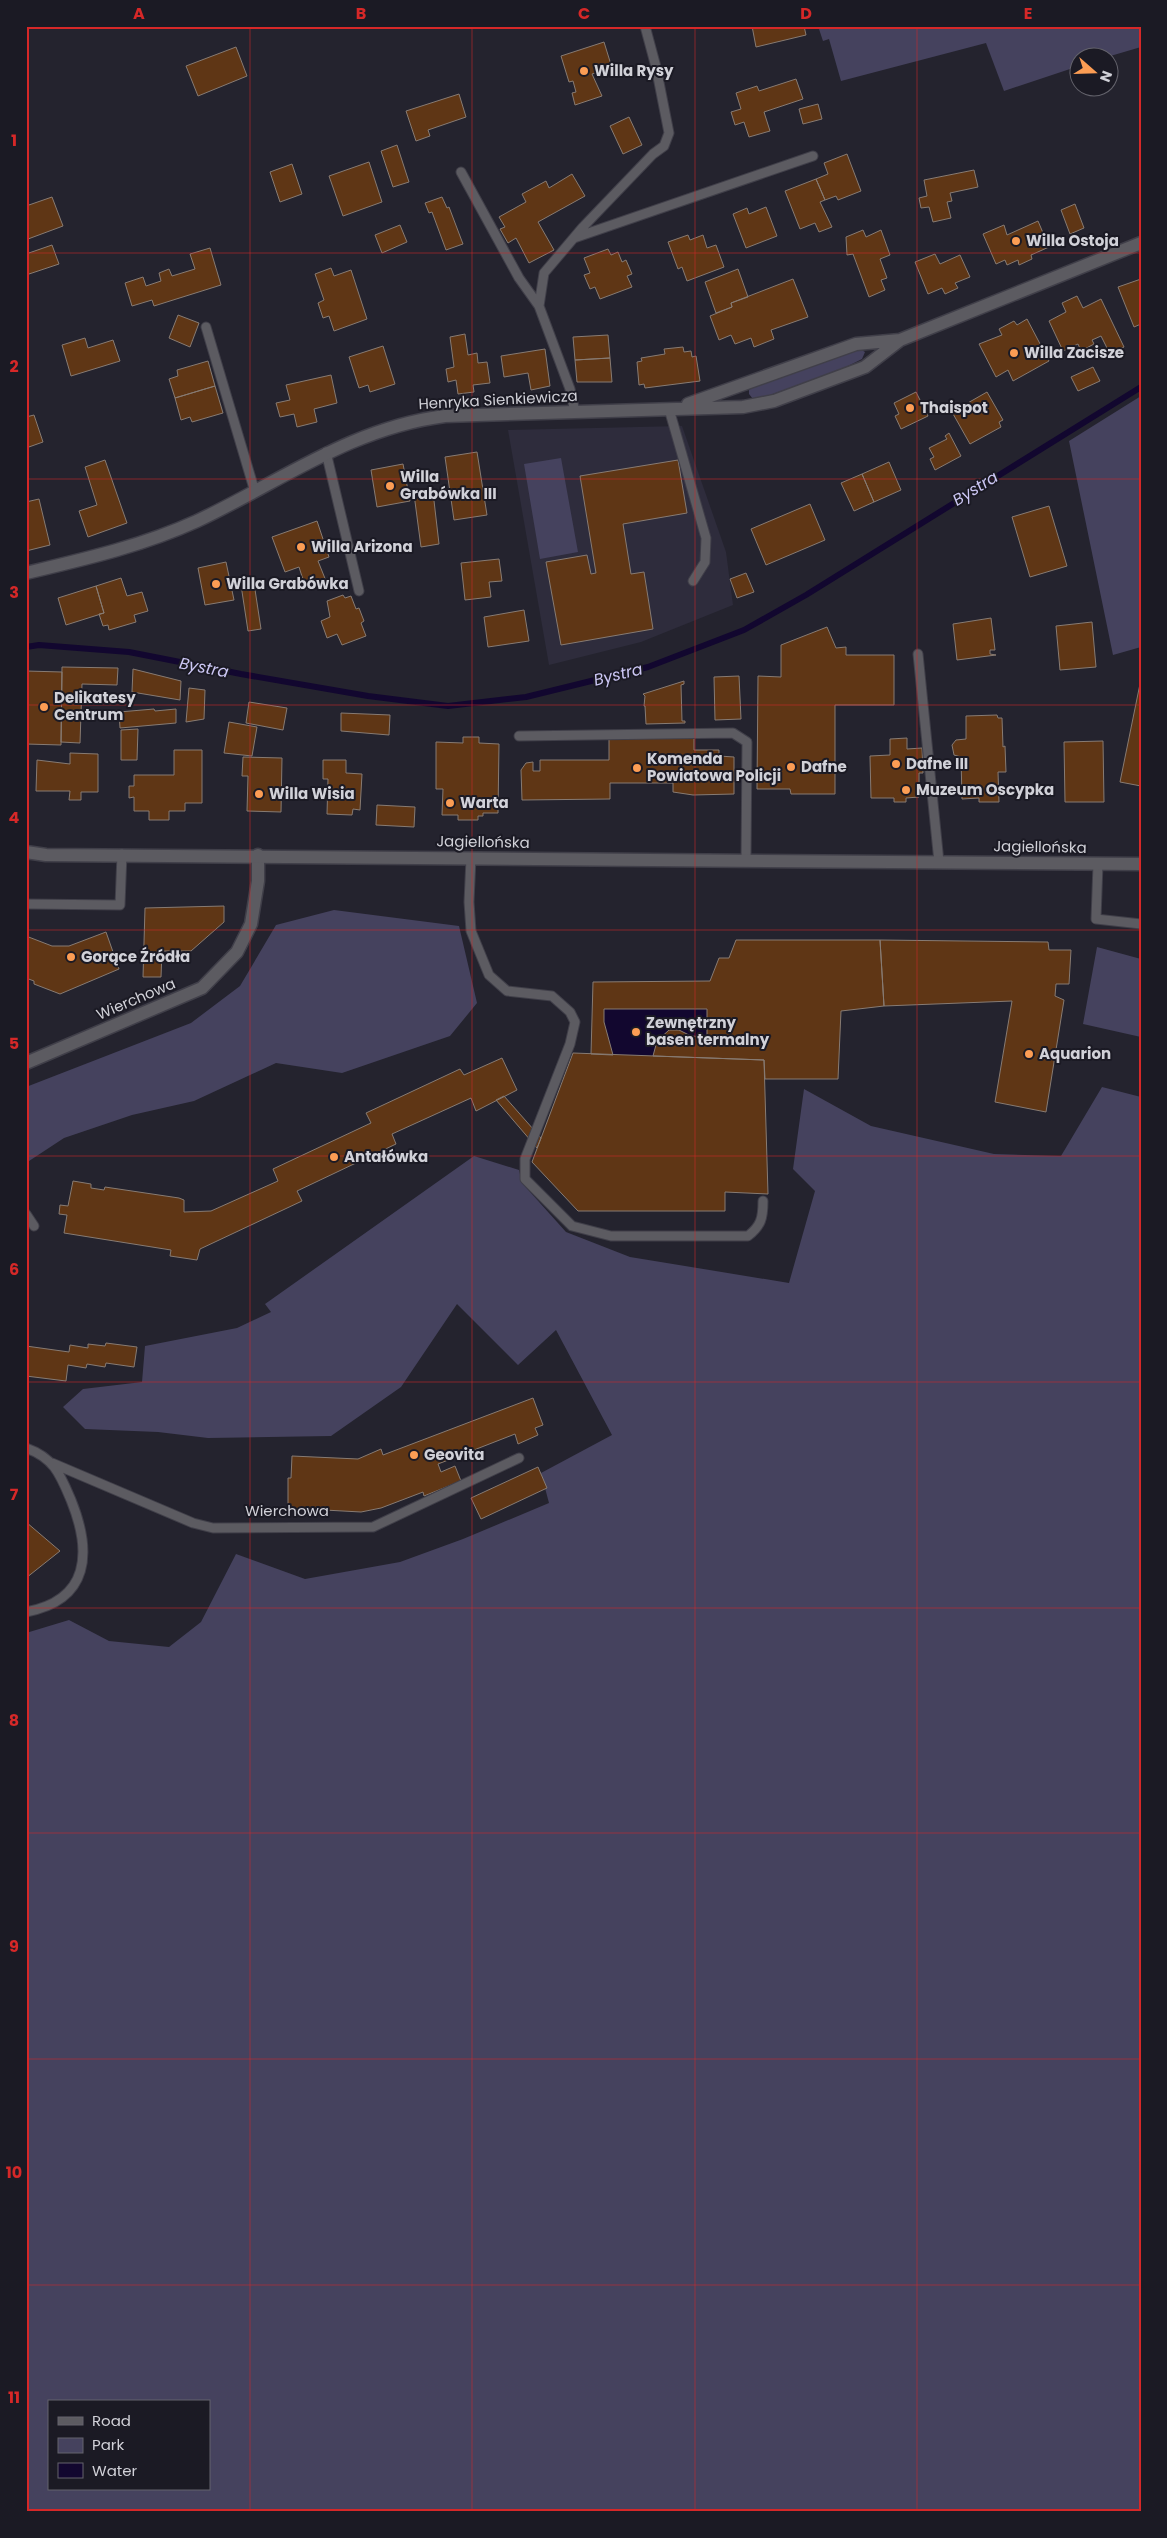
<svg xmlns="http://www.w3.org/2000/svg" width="1167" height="2538" viewBox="0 0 1167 2538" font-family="Poppins,sans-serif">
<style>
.built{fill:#2e2c3c}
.green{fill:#45425e;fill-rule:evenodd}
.water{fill:#12072f}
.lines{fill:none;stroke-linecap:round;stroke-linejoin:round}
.stream{stroke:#12072f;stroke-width:6}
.building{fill:#5f3615;stroke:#877b73}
.service-casing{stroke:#403f49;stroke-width:11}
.minor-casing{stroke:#403f49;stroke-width:15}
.tertiary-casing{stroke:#403f49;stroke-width:15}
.service{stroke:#5c5b61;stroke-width:9}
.minor{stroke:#5c5b61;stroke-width:12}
.tertiary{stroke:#5c5b61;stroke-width:12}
.grid{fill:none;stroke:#d62828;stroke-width:1;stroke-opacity:0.55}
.poi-dot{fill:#fc9d54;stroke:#1b1a24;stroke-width:2}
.labels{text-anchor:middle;stroke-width:4;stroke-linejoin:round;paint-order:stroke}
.poi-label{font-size:15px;font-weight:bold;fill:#d1d1d8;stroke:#1b1a24;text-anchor:start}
.street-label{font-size:15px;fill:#d1d1d8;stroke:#1b1a24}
.water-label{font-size:16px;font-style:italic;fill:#ccc7f4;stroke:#1b1a24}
.neatline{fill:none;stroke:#d62828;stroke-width:2}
.grid-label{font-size:16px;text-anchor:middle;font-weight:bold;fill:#d62828}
</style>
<rect width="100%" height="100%" fill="#24232e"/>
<path class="built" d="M682,426L726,552L733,605L641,642L549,665L508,430Z"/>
<path class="green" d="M818,26H1141V47L1107,57L1080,58L1079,66L1004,91L986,43L841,81L829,39L823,41Z
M860,349L865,352L862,359L842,369L759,399H753L749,394V390L753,387Z
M1141,396V647L1113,655L1069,441Z
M561,458L578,552L540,559L524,464Z
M334,910L459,926L477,1003L450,1036L342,1073L276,1063L194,1101L132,1115L64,1138L26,1163V1087L191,1023L240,986L276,925Z
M1097,947L1141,959V1037L1083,1024Z
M1102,1087L1141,1097V2512H26V1633L69,1620L109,1641L169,1647L201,1622L236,1554L305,1579L400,1562L463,1539L549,1503L541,1473L612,1435L556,1330L518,1365L457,1304L401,1387L331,1436L208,1438L158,1432L85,1429L63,1407L83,1389L142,1382L145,1346L237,1328L271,1312L265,1304L474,1156L519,1170L522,1183L566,1232L630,1257L789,1283L815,1191L793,1169L804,1089L871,1126L994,1154L1061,1156ZM49,2402H209V2489H49Z"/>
<path class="water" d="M604,1009H707V1037L691,1036L679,1030H669L657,1041L653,1056L613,1055L604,1022Z"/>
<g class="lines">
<path class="stream" d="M26,647L39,645L129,652L241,674L368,696L448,706L526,697L648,667L744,630L806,595L1141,387"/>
</g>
<path class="building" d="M752,26H804L806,35L756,47Z
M604,42L612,68L592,74L602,96L575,105L572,93L576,92L573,81L569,82L561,56Z
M236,47L247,76L198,96L186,66Z
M796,79L803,99L764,112L770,131L749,137L744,122L735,125L731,112L741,109L736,93L757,86L759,91Z
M459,94L466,117L428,130L430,136L416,141L406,111Z
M818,104L822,119L803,124L799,109Z
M629,117L642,145L623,154L610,126Z
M397,145L409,182L393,187L381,151Z
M847,154L861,191L838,200L836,196L825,200L816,179L828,174L824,163Z
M369,162L382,202L343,216L329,176Z
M292,164L302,194L280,202L270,172Z
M974,170L978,187L950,193L952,201L947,202L951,218L933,222L929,207L921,208L919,198L927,196L924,180Z
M572,174L585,196L538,222L554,250L529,263L516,238L508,243L500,229L505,227L499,217L526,202L522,194L546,181L549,188Z
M816,179L825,200L820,202L832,227L819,232L815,223L800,229L785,191Z
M52,197L63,226L28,239L26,206Z
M442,197L447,208L449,207L463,244L446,250L432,212L429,213L425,203Z
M1075,204L1084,228L1070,234L1061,210Z
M766,207L777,236L746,248L733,214L747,208L749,214Z
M1038,221L1049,247L1031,255L1032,259L1019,265L1018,260L1007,265L1005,260L996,264L983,234L1004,225L1007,235Z
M400,225L407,242L382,253L375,235Z
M863,230L866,237L881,230L890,255L880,259L887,278L881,280L885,290L869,297L853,254L847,255L846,237Z
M688,235L690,240L703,235L707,248L716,245L724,267L687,281L682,267L678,269L668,242Z
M52,245L59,264L26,275V254Z
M210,248L221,285L154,306L152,300L132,306L125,283L143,277L146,286L161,281L159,273L169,269L172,276L195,269L190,254Z
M608,249L611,255L618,252L622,262L626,260L632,274L627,276L632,287L600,299L595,287L590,289L584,275L590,273L584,258Z
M935,254L940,264L960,255L970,277L955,283L958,288L945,294L942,288L928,294L915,262Z
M331,268L334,276L351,270L367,319L334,331L329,316L323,318L318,303L324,300L315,274Z
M738,269L748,297L731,303L732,307L716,313L705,282Z
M793,279L808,317L771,330L774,339L754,347L751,338L735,344L731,335L719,340L710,316L732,307L731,303Z
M1141,279V324L1134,327L1118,287Z
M1077,296L1083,308L1101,299L1124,347L1110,354L1101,336L1092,340L1094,344L1081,351L1078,344L1063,351L1049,321L1066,312L1062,303Z
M178,315L199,323L190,347L169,338Z
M1027,319L1049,361L1013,381L1008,370L996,377L979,344L1002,335L999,329L1014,321L1017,325Z
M465,334L468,355L477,353L478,363L487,362L490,383L473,385L474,392L458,394L456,380L448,382L446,369L454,367L450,337Z
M608,335L610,358L575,360L573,337Z
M85,338L88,348L113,340L120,361L71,376L62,345Z
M383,346L395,384L370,392L368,385L359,388L349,357Z
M683,347L684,352L691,351L692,357L696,356L700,381L645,388L644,384L639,385L637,362L642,361L641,358L665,354L664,349Z
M545,349L550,386L531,390L528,373L504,377L501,356Z
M610,358L612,382H577L575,360Z
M208,361L215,386L175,398L169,379L178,376L177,370Z
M1093,367L1100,381L1078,391L1071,377Z
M331,375L337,403L314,409L317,422L297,427L294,414L280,417L276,403L290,400L286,385Z
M215,386L223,413L192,422L190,417L181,420L175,398Z
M916,392L928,416L901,429L895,416L899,414L894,403Z
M987,392L1003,420L999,422L1001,427L970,444L952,412Z
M34,415L43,442L26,448V417Z
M949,433L961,456L935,470L930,459L934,457L929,448L947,439L945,436Z
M477,452L487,515L454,520L445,457Z
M105,460L127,523L88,537L79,511L97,505L85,467Z
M678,460L687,513L623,524L631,574L644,572L653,629L561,645L546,562L587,555L591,574L596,573L580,476Z
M889,462L901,490L874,502L862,474Z
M403,464L410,501L377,507L371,470Z
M862,474L874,502L854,511L841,483Z
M433,492L439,544L421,547L414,494Z
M39,499L50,545L26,551V502Z
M810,504L825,540L766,565L751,529Z
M1049,506L1067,566L1030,577L1012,517Z
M317,521L329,557L318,561L326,581L306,589L299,567L285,572L272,537Z
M499,559L502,581L489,582L491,597L465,600L461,563Z
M226,562L234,600L205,605L198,568Z
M746,573L754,592L737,598L730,579Z
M121,578L127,596L142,592L148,611L134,615L136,622L109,630L108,625L103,626L99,614L104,613L96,586Z
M254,583L261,629L248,631L241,585Z
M96,586L104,613L66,625L58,598Z
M343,595L345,598L351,596L356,609L359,608L364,621L361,623L366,636L342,645L337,634L327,638L321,621L330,617L327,601Z
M524,610L529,641L488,647L484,617Z
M991,618L995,650H990V654L996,655L957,660L953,624Z
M1092,622L1096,667L1060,670L1056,626Z
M827,627L836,648L846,647V655H894V705H835V794H791L790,789H757L758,676L781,677V645Z
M62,667L118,668L117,685L82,684L80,743L61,742Z
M133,669L181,681L180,700L132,692Z
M26,671L62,672L61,745L26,744Z
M739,676L741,719L715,720L714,677Z
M1141,679V786L1120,782Z
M684,681V684L681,685L682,721H685V723L646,724L645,706H644L645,696L643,694Z
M189,688L205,690L204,719L186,722Z
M249,702L287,708L283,730L246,723Z
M154,709L155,711L176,709V723L120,728L119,712Z
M341,713L390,715L389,735L341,731Z
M997,715L998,718H1002L1003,747L1005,746L1006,772H998L999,802H979V798L962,799L961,757L954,755L952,745L956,740L966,739V716Z
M229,722L257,727L252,756L224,753Z
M138,729L137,760H121V730Z
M463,737H479V743L499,744L498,813H483V816H478V820H458V815H442L443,789H436V742L463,743Z
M694,738V750H719V756L734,757V794L693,795L673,792V783H610V799L522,800L521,770L526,763L533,762V771H540V760H609V739Z
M907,738V749L922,748L923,773H919V797L906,798V802H894V798H871L870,756L890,755V739Z
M1103,741L1104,802H1065L1064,742Z
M174,750H202V803H185V811H169V820H149V811H134V797L129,798V786H134V775H174Z
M70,753L98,754V792H81V800H69L70,791H36L37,760L70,764Z
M243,757L282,758L281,812L247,811L248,776H242Z
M323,760H346V773L362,774L360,810L353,809L352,815L327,814L328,779H323Z
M377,805L415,807L414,827L376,825Z
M224,906V922L191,951H162L161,977H143L145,908Z
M106,932L119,969L60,994L34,984V981L26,978V936L52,946H69Z
M736,940H880L884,1006L841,1011L838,1079H765L764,1060L653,1056L657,1041L669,1030H679L691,1036L707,1037V1009H604V1022L613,1055L591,1054L593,982L710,981L719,958H729Z
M880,940L1048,942L1049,950H1071L1069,984H1056L1055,996L1064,1000L1046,1112L995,1102L1012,1001L884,1006Z
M573,1053L764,1060L768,1194L725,1192V1211H578L532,1162Z
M502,1058L517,1090L476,1111L471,1098L392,1134L396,1144L297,1191L302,1201L200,1249L197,1260L170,1256L171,1250L64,1233L67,1215L59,1214L60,1205L68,1206L73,1181L91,1184V1188L104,1190L105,1187L179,1198L184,1200V1212L211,1211L278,1181L273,1169L371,1123L366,1113L460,1069L464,1075Z
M504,1096L541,1138L537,1148L496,1100Z
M106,1343L137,1347L134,1367L106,1363L105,1367L87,1364L86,1368L68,1365L66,1381L26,1376V1346L69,1352L70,1345L88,1348V1344L105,1346Z
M533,1398L543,1425L535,1428L538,1435L518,1444L515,1434L438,1464L441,1472L455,1466L461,1481L424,1496L423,1492L381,1508L361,1512L288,1508V1478H291L292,1456L358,1459L381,1449L383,1455Z
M538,1467L547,1488L481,1519L471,1498Z
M26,1522L60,1551L26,1578Z"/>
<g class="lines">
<g class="service-casing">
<path id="service" d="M461,172L519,278L539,306
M574,238L813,156
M206,327L255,492
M669,409L706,538L705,562L693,581
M575,412L570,389L539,306L544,273L583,227L653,154L664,146L669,133L656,67L645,26
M326,452L359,591
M918,654L939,862
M519,736L733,733L747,742L746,860
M471,858L469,902L471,931L489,975L507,991L552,996L570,1012L575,1022L570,1044L525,1159V1179L572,1226L611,1236H748C761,1226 763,1218 763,1201
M1098,864L1096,919L1141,924
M26,904L120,905L122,854
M26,1214L34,1226
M26,1448C54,1458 60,1474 71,1500C92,1552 90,1600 26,1612
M52,1463L193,1523L213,1528L373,1527L519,1458"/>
</g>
<g class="minor-casing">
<path id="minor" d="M688,404L856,344L900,340
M26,573C85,559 142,546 197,521C280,482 351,428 445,416L743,407L774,401L865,367L900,340L1141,243
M26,1063L202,988L237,952L251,924L258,881V855"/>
</g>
<g class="tertiary-casing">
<path id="tertiary" d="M26,852L46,855L1141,864"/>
</g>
<use href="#service" class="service"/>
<use href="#minor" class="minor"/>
<use href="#tertiary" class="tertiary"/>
</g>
<path class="grid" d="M250,26V2512M472,26V2512M695,26V2512M917,26V2512M26,253H1141M26,479H1141M26,705H1141M26,930H1141M26,1156H1141M26,1382H1141M26,1608H1141M26,1833H1141M26,2059H1141M26,2285H1141"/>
<g class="poi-dot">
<circle cx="584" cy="71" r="5"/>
<circle cx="1016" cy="241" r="5"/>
<circle cx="1014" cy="353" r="5"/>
<circle cx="910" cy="408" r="5"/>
<circle cx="390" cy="486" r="5"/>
<circle cx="301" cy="547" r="5"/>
<circle cx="216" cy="584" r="5"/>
<circle cx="44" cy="707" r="5"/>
<circle cx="896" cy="764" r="5"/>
<circle cx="791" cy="767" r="5"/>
<circle cx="637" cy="768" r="5"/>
<circle cx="906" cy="790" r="5"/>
<circle cx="259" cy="794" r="5"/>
<circle cx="450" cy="803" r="5"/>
<circle cx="71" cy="957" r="5"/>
<circle cx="636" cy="1032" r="5"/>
<circle cx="1029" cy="1054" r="5"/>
<circle cx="334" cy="1157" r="5"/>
<circle cx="414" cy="1455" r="5"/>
</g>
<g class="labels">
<g class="poi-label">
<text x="594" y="76">Willa Rysy</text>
<text x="1026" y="246">Willa Ostoja</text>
<text x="1024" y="358">Willa Zacisze</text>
<text x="920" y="413">Thaispot</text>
<text x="400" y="482">Willa<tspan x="400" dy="17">Grabówka III</tspan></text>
<text x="311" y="552">Willa Arizona</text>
<text x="226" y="589">Willa Grabówka</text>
<text x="54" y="703">Delikatesy<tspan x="54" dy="17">Centrum</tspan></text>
<text x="647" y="764">Komenda<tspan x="647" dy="17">Powiatowa Policji</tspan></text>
<text x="906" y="769">Dafne III</text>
<text x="801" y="772">Dafne</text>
<text x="916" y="795">Muzeum Oscypka</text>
<text x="269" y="799">Willa Wisia</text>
<text x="460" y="808">Warta</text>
<text x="81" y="962">Gorące Źródła</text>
<text x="646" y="1028">Zewnętrzny<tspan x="646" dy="17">basen termalny</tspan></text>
<text x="1039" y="1059">Aquarion</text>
<text x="344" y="1162">Antałówka</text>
<text x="424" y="1460">Geovita</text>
</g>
<g class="street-label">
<text transform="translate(498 400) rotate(-3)" y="5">Henryka Sienkiewicza</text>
<text transform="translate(483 842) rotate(1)" y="5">Jagiellońska</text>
<text transform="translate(1040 847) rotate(1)" y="5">Jagiellońska</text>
<text transform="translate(136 999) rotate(-23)" y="5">Wierchowa</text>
<text x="287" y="1516">Wierchowa</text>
</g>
<g class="water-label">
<text transform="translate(975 488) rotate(-32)" y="6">Bystra</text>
<text transform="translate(204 667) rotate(11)" y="6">Bystra</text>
<text transform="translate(618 674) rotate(-14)" y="6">Bystra</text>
</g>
</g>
<rect width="1167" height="2538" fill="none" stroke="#1b1a24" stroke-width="55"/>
<rect x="48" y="2400" width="162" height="90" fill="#1b1a24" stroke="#64636c"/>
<rect x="58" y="2417" width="25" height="8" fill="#5c5b61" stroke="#64636c"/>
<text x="92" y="2426" font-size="15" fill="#d1d1d8">Road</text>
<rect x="58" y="2438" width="25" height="15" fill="#45425e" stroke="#64636c"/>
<text x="92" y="2450" font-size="15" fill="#d1d1d8">Park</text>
<rect x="58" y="2463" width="25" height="15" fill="#12072f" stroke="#64636c"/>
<text x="92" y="2476" font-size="15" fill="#d1d1d8">Water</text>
<g transform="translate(1094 72) rotate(110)"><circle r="24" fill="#1b1a24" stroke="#64636c"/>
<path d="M0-4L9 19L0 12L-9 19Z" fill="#fc9d54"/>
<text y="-8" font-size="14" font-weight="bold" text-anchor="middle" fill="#d1d1d8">N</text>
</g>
<rect x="28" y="28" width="1112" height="2482" class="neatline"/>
<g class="grid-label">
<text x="139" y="19">A</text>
<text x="361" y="19">B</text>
<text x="584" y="19">C</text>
<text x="806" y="19">D</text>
<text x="1028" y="19">E</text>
<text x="14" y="146">1</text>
<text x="14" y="372">2</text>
<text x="14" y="598">3</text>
<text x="14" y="823">4</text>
<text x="14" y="1049">5</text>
<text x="14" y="1275">6</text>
<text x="14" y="1500">7</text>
<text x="14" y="1726">8</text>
<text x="14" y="1952">9</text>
<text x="14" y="2178">10</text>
<text x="14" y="2403">11</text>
</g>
</svg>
